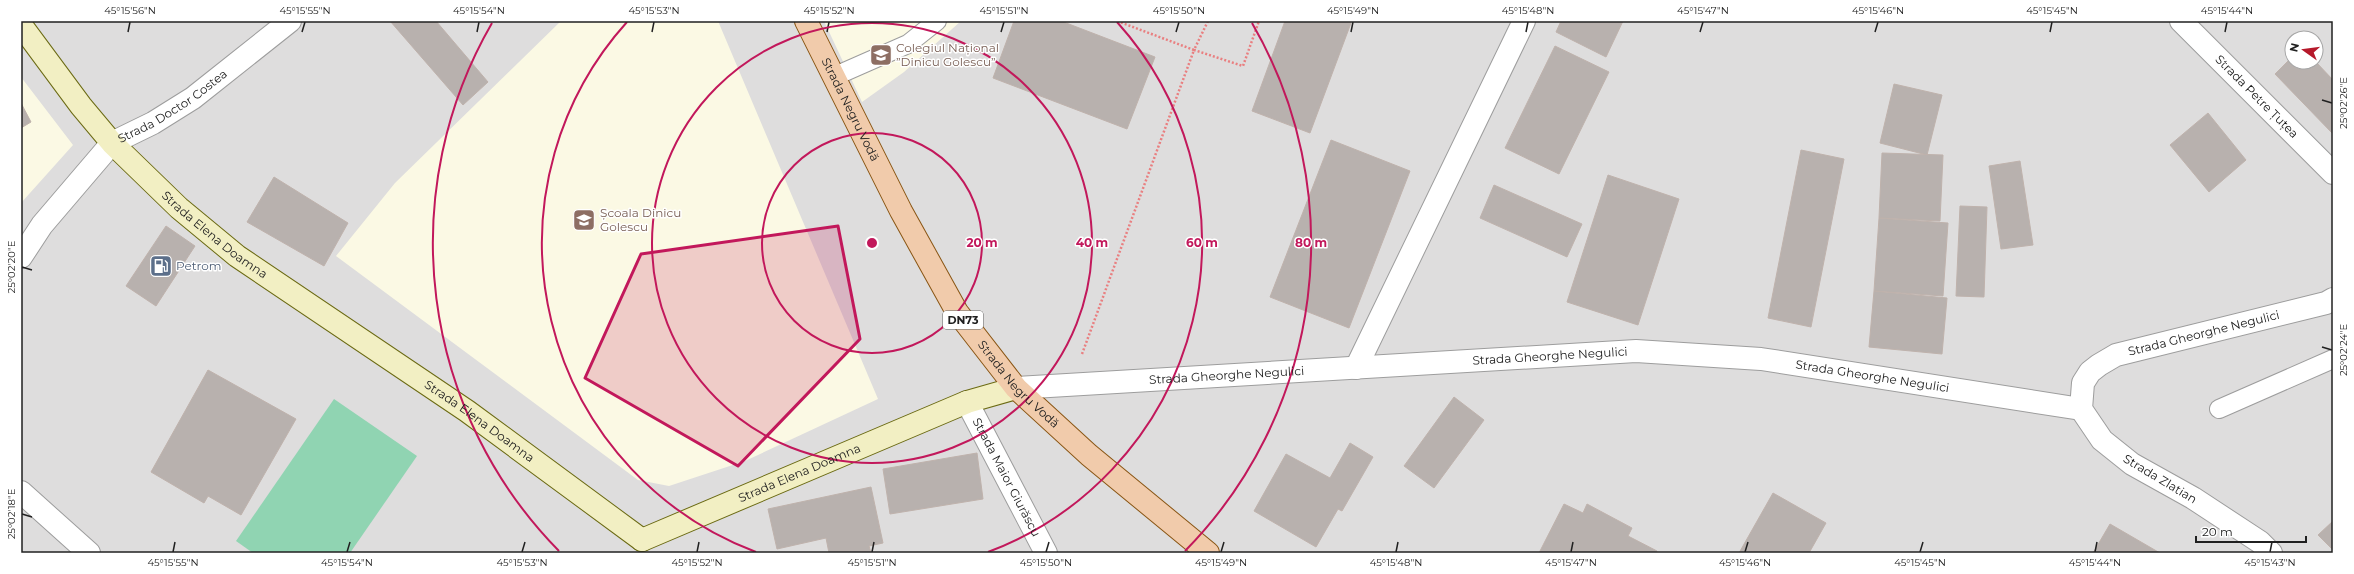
<svg xmlns="http://www.w3.org/2000/svg" width="2354" height="574" viewBox="0 0 2354 574" font-family="Montserrat,sans-serif">
<style>
.residential{fill:#dedddd;fill-rule:evenodd}
.education{fill:#fbf9e4}
.pitch{fill:#90d4b2}
.building{fill:#b8b1ae;stroke:#bfb2ac}
.lines{fill:none;stroke-linecap:round;stroke-linejoin:round}
.lane-casing{stroke:#9d9d9d;stroke-width:20}
.street-casing{stroke:#9d9d9d;stroke-width:24}
.secondary-casing{stroke:#6b6a13;stroke-width:24}
.primary-casing{stroke:#895513;stroke-width:24}
.path{stroke:#e97f80;stroke-width:2.5;stroke-dasharray:2 2;stroke-linecap:butt}
.lane{stroke:#fff;stroke-width:18}
.street{stroke:#fff;stroke-width:22}
.secondary{stroke:#f2efc3;stroke-width:22}
.primary{stroke:#f1cbab;stroke-width:22}
.marked{fill:#c2185b;fill-opacity:0.2;stroke:#c2185b;stroke-width:3;stroke-linejoin:round}
.ticks{fill:none;stroke:#202020;stroke-width:1.5}
.ring{fill:none;stroke:#c2185b;stroke-width:2}
.labels{text-anchor:middle;stroke-width:3;stroke-linejoin:round;paint-order:stroke}
.shield{fill:#fff;stroke:#636363;stroke-width:1}
.shield-label{font-size:11px;font-weight:bold;fill:#202020}
.education-label{font-size:12px;fill:#785e54;stroke:#fff;text-anchor:start}
.street-label{font-size:12px;fill:#202020;stroke:#fff}
.service-label{font-size:12px;fill:#4e5e75;stroke:#fff;text-anchor:start}
.centre{fill:#c2185b;stroke:#fff;stroke-width:2}
.ring-label{font-size:12px;text-anchor:middle;font-weight:bold;fill:#c2185b;stroke:#fff;stroke-width:3;stroke-linejoin:round;paint-order:stroke}
.neatline{fill:none;stroke:#202020;stroke-width:1.5}
.ticks-label{font-size:10px;text-anchor:middle;fill:#202020}
</style>
<rect width="100%" height="100%" fill="#efece8"/>
<path class="residential" d="M21,21H2333V553H21ZM2292,38H2316V62H2292Z"/>
<path class="education" d="M561,21H718L878,399L745,461L669,486L638,480L336,256L395,183Z
M824,21H961L904,72L862,102Z
M21,77L73,145L21,203Z"/>
<path class="pitch" d="M334,399L417,456L350,553H253L236,541Z"/>
<path class="building" d="M390,21H436L488,82L463,105Z
M1014,21H1061L1155,57L1127,129L993,78Z
M1285,21H1344L1351,23L1310,133L1252,111Z
M1561,21H1623L1606,57L1556,32Z
M1555,46L1609,72L1559,174L1505,148Z
M2292,57V62H2316L2333,80V134L2275,74Z
M1894,84L1942,95L1927,155L1880,143Z
M21,103L31,122L21,128Z
M2208,113L2246,160L2209,192L2170,145Z
M1331,140L1410,171L1349,328L1270,297Z
M1801,150L1844,159L1811,327L1768,318Z
M1882,153L1943,155L1940,221L1879,218Z
M2020,161L2033,245L2001,249L1989,166Z
M1608,175L1679,199L1638,325L1567,302Z
M274,177L348,223L324,266L247,222Z
M1494,185L1582,224L1567,257L1480,218Z
M1960,206L1987,207L1984,297L1956,296Z
M1879,218L1948,223L1943,296L1874,291Z
M166,226L195,246L156,306L126,286Z
M1874,291L1947,298L1942,354L1869,347Z
M208,370L296,419L241,515L208,496L204,503L151,472Z
M1454,397L1484,420L1434,488L1404,466Z
M1350,443L1373,457L1342,511L1338,509L1316,547L1254,511L1286,454L1330,478Z
M977,453L983,499L890,514L883,469Z
M871,487L883,543L869,546L871,553H829L826,538L777,549L768,509Z
M1773,493L1826,523L1809,553H1739Z
M1564,504L1583,513L1587,504L1632,528L1628,536L1657,551L1656,553H1539Z
M2333,521V550L2318,535Z
M2110,524L2160,553H2093Z"/>
<g class="lines">
<g class="lane-casing">
<path id="lane" d="M833,77L908,44L937,21
M2219,409L2333,359"/>
</g>
<g class="street-casing">
<g id="street">
<path id="s1" d="M2181,21L2333,173"/>
<path id="s2" d="M21,257L42,225L112,143L153,123L193,98L290,21"/>
<path d="M1356,368L1524,21"/>
<path id="s3" d="M1016,388L1636,351L1761,359L2081,409"/>
<path id="s4" d="M967,402L1046,553"/>
<path d="M21,492L89,553"/>
<path id="s5" d="M2271,553L2260,542L2193,498L2132,464L2102,440L2081,409L2083,383L2090,372L2099,365L2116,355L2326,303L2333,299"/>
</g>
</g>
<g class="secondary-casing">
<g id="secondary">
<path id="s6" d="M21,25L81,106L112,143L179,208L237,256L467,411L642,540"/>
<path id="s7" d="M642,540L967,402L1016,388"/>
</g>
</g>
<g class="primary-casing">
<g id="primary">
<path id="s8" d="M806,21L901,211L957,312L1016,388L1089,455L1208,553"/>
</g>
</g>
<path class="path" d="M1208,21L1194,50L1243,66L1259,21
M1082,354L1194,50L1117,21"/>
<use href="#lane" class="lane"/>
<use href="#street" class="street"/>
<use href="#secondary" class="secondary"/>
<use href="#primary" class="primary"/>
</g>
<path class="marked" d="M838,226L860,339L738,466L585,378L641,254Z"/>
<path class="ticks" d="M128,32L130,22M302,32L305,22M477,32L479,22M652,32L654,22M827,32L829,22M1001,32L1004,22M1176,32L1179,22M1351,32L1353,22M1526,32L1528,22M1700,32L1703,22M1875,32L1878,22M2050,32L2052,22M2225,32L2227,22M2322,100L2332,103M22,267L32,270M2322,347L2332,350M22,514L32,517M173,552L175,542M347,552L350,542M522,552L525,542M697,552L699,542M872,552L874,542M1046,552L1049,542M1221,552L1224,542M1396,552L1398,542M1571,552L1573,542M1745,552L1748,542M1920,552L1923,542M2095,552L2097,542M2270,552L2272,542"/>
<g class="ring">
<circle cx="872" cy="243" r="110"/>
<circle cx="872" cy="243" r="220"/>
<path d="M756 552A330 330 0 0 1 627 22M1117 22A330 330 0 0 1 988 552"/>
<path d="M559 551A439 439 0 0 1 492 23M1252 23A439 439 0 0 1 1185 551"/>
</g>
<defs>
<g id="school-square" transform="scale(1.15)"><rect x="-9" y="-9" width="18" height="18" rx="4" fill="#8d6e63" stroke="#fff"/><path d="M0-5L7-2L0 1L-7-2ZM-4 1L0 2.5L4 1V4Q0 6-4 4Z" fill="#fff"/></g>
<g id="fuel-square" transform="scale(1.15)"><rect x="-9" y="-9" width="18" height="18" rx="4" fill="#5c6f8a" stroke="#fff"/><path d="M-5.5-6h7V0h2V4h1.3V-2.5L3-4.5l.8-.8L6-3V5H2.5V1h-1V6h-7ZM-4.2-4.7v3.2H.2V-4.7Z" fill="#fff"/></g>
</defs>
<g fill-rule="evenodd">
<use href="#school-square" x="881" y="55"/>
<use href="#school-square" x="584" y="220"/>
<use href="#fuel-square" x="161" y="266"/>
</g>
<g class="labels">
<rect class="shield" x="943" y="311" width="40" height="18" rx="3"/>
<g class="shield-label">
<text x="963" y="324">DN73</text>
</g>
<g class="education-label">
<text x="896" y="52">Colegiul Național<tspan x="896" dy="14">”Dinicu Golescu”</tspan></text>
<text x="600" y="217">Școala Dinicu<tspan x="600" dy="14">Golescu</tspan></text>
</g>
<g class="street-label">
<text dy="4" stroke="none"><textPath href="#s1" startOffset="107">Strada Petre Țuțea</textPath></text>
<text dy="4" stroke="none"><textPath href="#s2" startOffset="217">Strada Doctor Costea</textPath></text>
<text dy="4" stroke="none"><textPath href="#s8" startOffset="99">Strada Negru Vodă</textPath></text>
<text dy="4" stroke="none"><textPath href="#s6" startOffset="287">Strada Elena Doamna</textPath></text>
<text dy="4" stroke="none"><textPath href="#s5" startOffset="402">Strada Gheorghe Negulici</textPath></text>
<text dy="4" stroke="none"><textPath href="#s3" startOffset="535">Strada Gheorghe Negulici</textPath></text>
<text dy="4" stroke="none"><textPath href="#s3" startOffset="211">Strada Gheorghe Negulici</textPath></text>
<text dy="4" stroke="none"><textPath href="#s3" startOffset="859">Strada Gheorghe Negulici</textPath></text>
<text dy="4" stroke="none"><textPath href="#s8" startOffset="423">Strada Negru Vodă</textPath></text>
<text dy="4" stroke="none"><textPath href="#s6" startOffset="611">Strada Elena Doamna</textPath></text>
<text dy="4" stroke="none"><textPath href="#s7" startOffset="171">Strada Elena Doamna</textPath></text>
<text dy="4" stroke="none"><textPath href="#s4" startOffset="85">Strada Maior Giurăscu</textPath></text>
<text transform="translate(2160 479) rotate(31)" y="4">Strada Zlatian</text>
</g>
<g class="service-label">
<text x="176" y="270">Petrom</text>
</g>
</g>
<circle cx="872" cy="243" r="6" class="centre"/>
<g class="ring-label">
<text x="982" y="247">20 m</text>
<text x="1092" y="247">40 m</text>
<text x="1202" y="247">60 m</text>
<text x="1311" y="247">80 m</text>
</g>
<rect width="2354" height="574" fill="none" stroke="#ffffff" stroke-width="44"/>
<g transform="translate(2304 50) rotate(284)"><circle r="19" fill="#ffffff" stroke="#a6a6a6"/>
<path d="M0-3L7 15L0 10L-7 15Z" fill="#b6192b"/>
<text y="-6" font-size="11" font-weight="bold" text-anchor="middle" fill="#202020">N</text>
</g>
<path d="M2196 536v6h110v-6" fill="none" stroke="#202020" stroke-width="2"/>
<text x="2202" y="536" font-size="12" fill="#202020" stroke="#ffffff" stroke-width="3" paint-order="stroke">20 m</text>
<rect x="22" y="22" width="2310" height="530" class="neatline"/>
<g class="ticks-label">
<text x="130" y="14">45°15'56"N</text>
<text x="305" y="14">45°15'55"N</text>
<text x="479" y="14">45°15'54"N</text>
<text x="654" y="14">45°15'53"N</text>
<text x="829" y="14">45°15'52"N</text>
<text x="1004" y="14">45°15'51"N</text>
<text x="1179" y="14">45°15'50"N</text>
<text x="1353" y="14">45°15'49"N</text>
<text x="1528" y="14">45°15'48"N</text>
<text x="1703" y="14">45°15'47"N</text>
<text x="1878" y="14">45°15'46"N</text>
<text x="2052" y="14">45°15'45"N</text>
<text x="2227" y="14">45°15'44"N</text>
<text transform="translate(2343 103) rotate(-90)" y="4">25°02'26"E</text>
<text transform="translate(11 267) rotate(-90)" y="4">25°02'20"E</text>
<text transform="translate(2343 350) rotate(-90)" y="4">25°02'24"E</text>
<text transform="translate(11 514) rotate(-90)" y="4">25°02'18"E</text>
<text x="173" y="566">45°15'55"N</text>
<text x="347" y="566">45°15'54"N</text>
<text x="522" y="566">45°15'53"N</text>
<text x="697" y="566">45°15'52"N</text>
<text x="872" y="566">45°15'51"N</text>
<text x="1046" y="566">45°15'50"N</text>
<text x="1221" y="566">45°15'49"N</text>
<text x="1396" y="566">45°15'48"N</text>
<text x="1571" y="566">45°15'47"N</text>
<text x="1745" y="566">45°15'46"N</text>
<text x="1920" y="566">45°15'45"N</text>
<text x="2095" y="566">45°15'44"N</text>
<text x="2270" y="566">45°15'43"N</text>
</g>
</svg>
